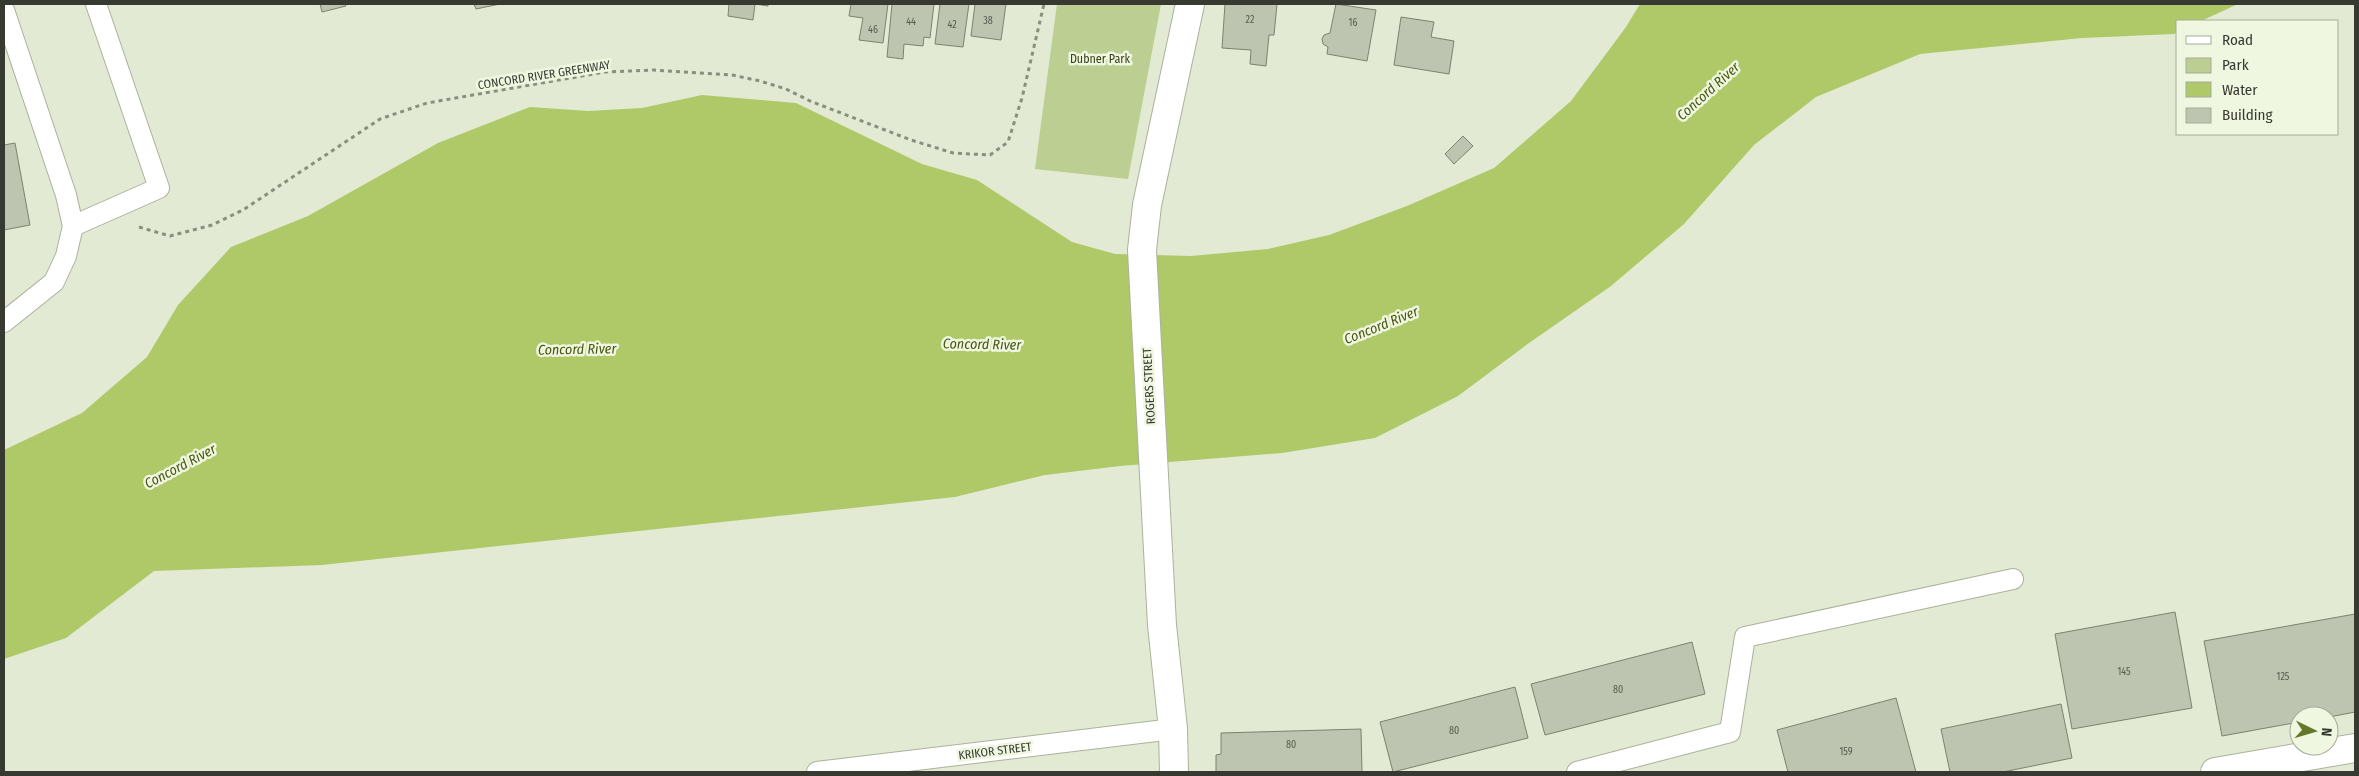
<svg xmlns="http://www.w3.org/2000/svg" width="2359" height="776" viewBox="0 0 2359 776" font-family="'Fira Sans Condensed',sans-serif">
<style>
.green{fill:#bcce91}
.water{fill:#afc968}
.building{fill:#bdc4af;stroke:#7c826e}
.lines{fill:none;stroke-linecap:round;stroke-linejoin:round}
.service-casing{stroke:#abb29c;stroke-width:22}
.minor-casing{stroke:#abb29c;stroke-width:30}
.tertiary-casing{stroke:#abb29c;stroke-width:30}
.path{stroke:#898f7f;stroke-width:3;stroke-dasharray:4 4;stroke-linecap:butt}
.service{stroke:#fff;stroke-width:20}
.minor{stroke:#fff;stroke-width:28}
.tertiary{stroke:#fff;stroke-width:28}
.labels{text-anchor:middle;stroke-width:5;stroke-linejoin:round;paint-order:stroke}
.number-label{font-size:10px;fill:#585c50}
.park-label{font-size:12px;fill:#374219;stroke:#eff7e0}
.street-label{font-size:12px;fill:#373a31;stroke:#eff7e0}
.water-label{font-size:14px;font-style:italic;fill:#475710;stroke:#eff7e0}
</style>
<rect width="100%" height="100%" fill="#e2ead3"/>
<path class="green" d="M1057,4H1161L1128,179L1035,169Z"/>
<path class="water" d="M1640,4H2238L2201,21H2178V32L2174,34L2082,38L1920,54L1816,97L1754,145L1684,224L1611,286L1529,343L1458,396L1375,438L1282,453L1120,466L1045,475L955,497L322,565L154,571L66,638L4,659V450L82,413L147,357L178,305L231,247L308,216L438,143L530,107L588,111L642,108L702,95L796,103L922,164L977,180L1072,242L1115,254L1191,256L1268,249L1329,235L1407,206L1494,168L1571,101L1626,27Z"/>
<path class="building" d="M320,4H345L346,6L322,12Z
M474,4H500L476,9Z
M729,4H768V6L755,4L753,20L728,16Z
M851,4H888L883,43L859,40L863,18L849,16Z
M892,4H934L930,38L924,37L923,46L904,44L903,59L887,57Z
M940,4H969L963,47L935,44Z
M975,4H1006L1001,40L971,36Z
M1225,4H1277L1274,35H1269L1266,66L1250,64L1251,50L1222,48Z
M1336,4L1376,10L1367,61L1327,54L1328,47L1323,44L1322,39L1324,35L1330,33Z
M1401,17L1434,22L1431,37L1454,41L1449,74L1394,65Z
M1463,136L1473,146L1454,164L1445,154Z
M15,143L30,225L4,230V145Z
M2175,612L2192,708L2072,729L2055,634Z
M2355,614V712L2329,717L2299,716V722L2222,736L2204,641Z
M1692,642L1705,694L1545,735L1531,684Z
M1515,687L1528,738L1393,772L1380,722Z
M1896,698L1916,772H1788L1777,730Z
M2061,704L2072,758L2003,772H1950L1941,729Z
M1361,729L1362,772H1216V755L1221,754V733Z"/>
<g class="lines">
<g class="service-casing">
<path id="service" d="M4,10L66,195L73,226L66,256L54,282L4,322
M73,226L159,188L96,4
M817,772L1173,729
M1577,772L1730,732L1745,637L2013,579"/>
</g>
<g class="minor-casing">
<path id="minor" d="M2215,772L2355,748"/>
</g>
<g class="tertiary-casing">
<path id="tertiary" d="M1174,772L1173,729L1162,625L1142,250L1147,205L1190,4"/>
</g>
<path class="path" d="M139,227L170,236L212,225L243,210L380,119L427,103L605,72L654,70L732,75L760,81L786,89L810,101L911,140L953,153L990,155L1008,142L1022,98L1044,4"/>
<use href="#service" class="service"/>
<use href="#minor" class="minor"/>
<use href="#tertiary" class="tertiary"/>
</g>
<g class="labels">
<g class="number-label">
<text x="1250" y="23">22</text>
<text x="988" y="24">38</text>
<text x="911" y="25">44</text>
<text x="1353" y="26">16</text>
<text x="952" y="28">42</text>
<text x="873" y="33">46</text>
<text x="2124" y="675">145</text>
<text x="2283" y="680">125</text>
<text x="1618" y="693">80</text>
<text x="1454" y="734">80</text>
<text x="1291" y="748">80</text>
<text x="1846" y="755">159</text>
</g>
<g class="park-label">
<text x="1100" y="63">Dubner Park</text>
</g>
<g class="street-label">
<text transform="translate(544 75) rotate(-9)" y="4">CONCORD RIVER GREENWAY</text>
<text transform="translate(1149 386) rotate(-93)" y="4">ROGERS STREET</text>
<text transform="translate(995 751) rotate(-7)" y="4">KRIKOR STREET</text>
</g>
<g class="water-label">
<text transform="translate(1708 91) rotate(-42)" y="5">Concord River</text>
<text transform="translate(1381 325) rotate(-22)" y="5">Concord River</text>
<text transform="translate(982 344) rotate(1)" y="5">Concord River</text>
<text transform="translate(577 349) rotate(-1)" y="5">Concord River</text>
<text transform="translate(180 466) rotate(-28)" y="5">Concord River</text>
</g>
</g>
<rect width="2359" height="776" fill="none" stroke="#373a31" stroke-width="10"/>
<rect x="2176" y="20" width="162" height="115" fill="#eff7e0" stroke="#a5ab9a"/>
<rect x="2186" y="36" width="25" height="8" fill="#ffffff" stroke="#a5ab9a"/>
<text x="2222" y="45" font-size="15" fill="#373a31">Road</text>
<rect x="2186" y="58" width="25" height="15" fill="#bcce91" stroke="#a5ab9a"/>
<text x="2222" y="70" font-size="15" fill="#373a31">Park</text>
<rect x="2186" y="82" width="25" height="15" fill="#afc968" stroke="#a5ab9a"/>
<text x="2222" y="95" font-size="15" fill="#373a31">Water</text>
<rect x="2186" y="108" width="25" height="15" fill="#bdc4af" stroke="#a5ab9a"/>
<text x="2222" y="120" font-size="15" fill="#373a31">Building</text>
<g transform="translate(2314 731) rotate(95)"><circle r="24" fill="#eff7e0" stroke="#a5ab9a"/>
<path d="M0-4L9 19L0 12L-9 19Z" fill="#647827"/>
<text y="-8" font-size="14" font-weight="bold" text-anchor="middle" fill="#373a31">N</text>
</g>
</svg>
